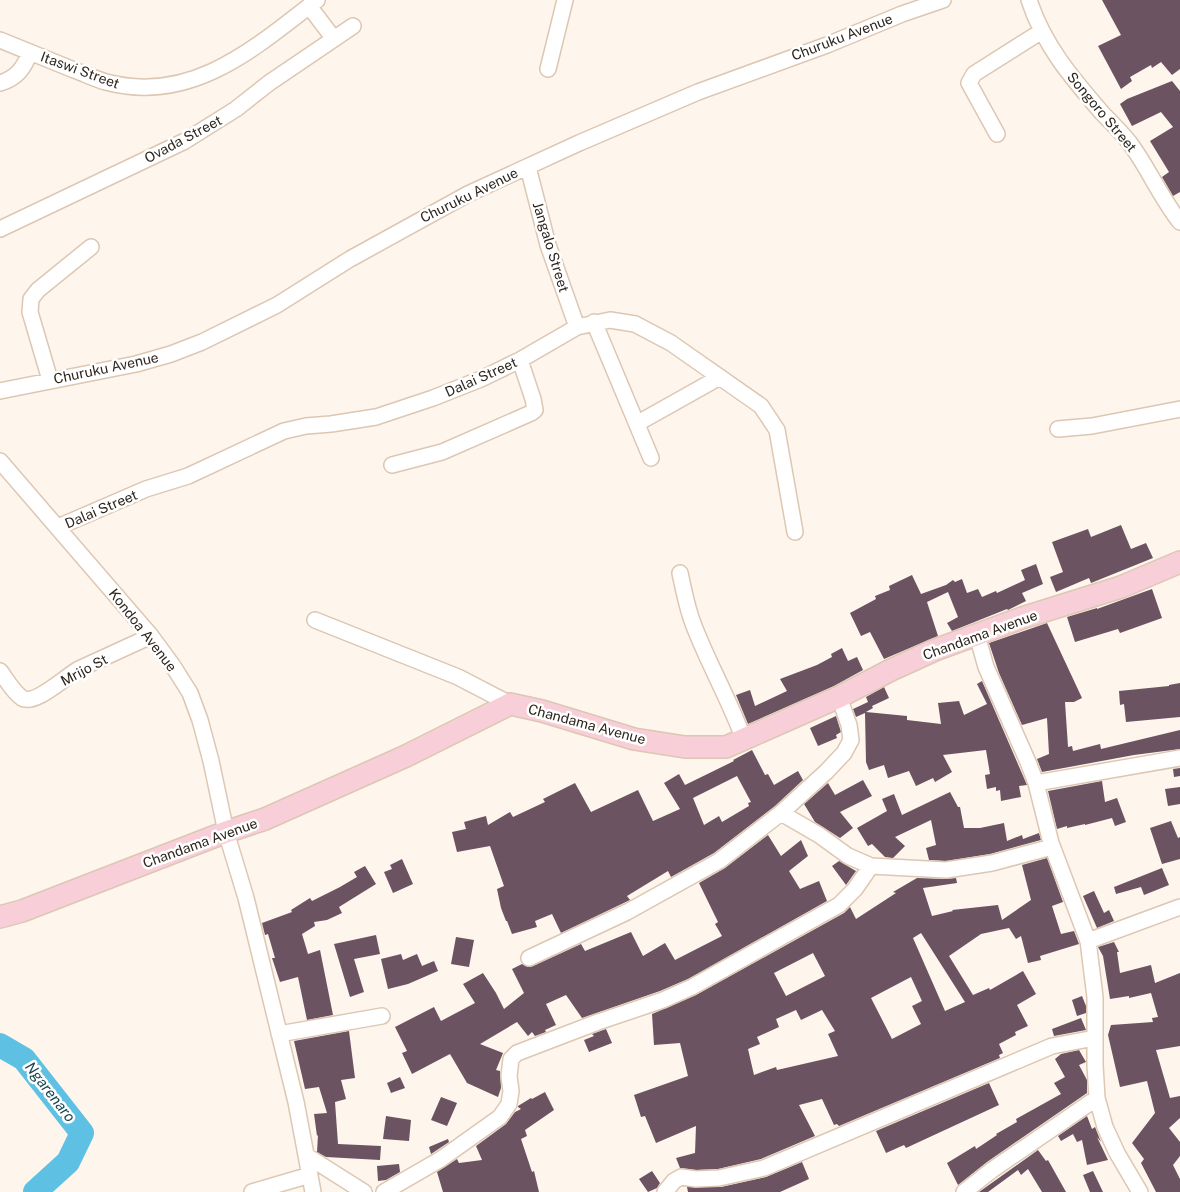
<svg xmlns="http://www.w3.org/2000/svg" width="1180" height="1192" viewBox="0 0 1180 1192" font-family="'Public Sans',sans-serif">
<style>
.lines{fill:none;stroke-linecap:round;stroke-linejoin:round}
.river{stroke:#5ec1e3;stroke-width:24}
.building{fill:#6b5361;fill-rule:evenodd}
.street-casing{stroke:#ddc7b2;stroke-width:18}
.secondary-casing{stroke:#ddc7b2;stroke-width:24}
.street{stroke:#fff;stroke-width:15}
.secondary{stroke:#f8cfd8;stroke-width:21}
.labels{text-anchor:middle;stroke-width:5;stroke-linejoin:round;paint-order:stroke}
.street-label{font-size:14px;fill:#2e261e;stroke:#fff}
.water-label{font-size:15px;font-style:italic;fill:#184452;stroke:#fff}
</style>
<rect width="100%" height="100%" fill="#fef5ed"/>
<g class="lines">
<path class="river" d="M0,1045L24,1059L82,1133L68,1162L35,1192"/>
</g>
<path class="building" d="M1102,0H1180V69L1172,75L1161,62L1152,68L1151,65L1130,77L1132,81L1121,89L1098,46L1121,35Z
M1172,81L1180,91V192L1173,196L1162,177L1169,172L1150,141L1173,127L1161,112L1132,126L1120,104L1127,99Z
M1121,525L1131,549L1146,543L1153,558L1091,583L1089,578L1056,592L1050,577L1063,572L1052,542L1088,529L1091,537Z
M1036,564L1043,584L1022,593L1026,601L1008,610L1007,609L952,631L947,623L958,617L948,592L927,602L938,636L884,659L870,632L861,636L850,613L876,599L875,596L890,590L889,586L912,575L921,594L946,585L953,580L955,582L962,579L967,593L978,589L982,597L996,591L997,593L1025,580L1021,570Z
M1152,589L1162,618L1120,633L1118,629L1075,642L1067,617L1097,608V609Z
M1047,623L1082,698L1074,702H1065L1068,747L1072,746L1073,751L1100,744L1101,749L1180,730V749L1134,755L1042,772L1037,759L1049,754L1047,718L1022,725L999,673L989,643Z
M842,648L848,661L857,657L863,670L834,686L748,724L736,695L750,690L755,706L787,691L780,679L817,665L832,657L831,654Z
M982,681L1027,785L1019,786L1021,797L1001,801L1000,790L996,791V787L987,789L985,775L990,774L986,750L943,755L952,772L935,782L933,778L916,786L909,771L888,778L884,765L869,770L866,762L865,713L856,717L853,709L868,702L866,697L884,687L889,698L872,706L873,708L866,712L907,716V720L941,724L938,703L959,701L964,715L987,704L977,684Z
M1180,683V717L1126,722L1124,704L1120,705L1119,691L1169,686V685Z
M836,716L841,732L836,735L837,738L818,746L810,728Z
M752,750L765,775L768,774L774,785L798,771L803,780L775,806L714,853L671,877L668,871L627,896L630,900L561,933L552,914L535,921L537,927L512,934L507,921H506L501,908L497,889L504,886L490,846L457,852L452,832L466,829L464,822L486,816L488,825L510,812L513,817L545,802L543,799L575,783L591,812L638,790L653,821L680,809L664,783L679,774L685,785L734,761L733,760ZM737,776L751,802L748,803L749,806L722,822L719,816L704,825L693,798Z
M1180,768V776L1174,777L1173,769Z
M863,780L872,796L840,812L853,828L840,838L815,822L804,804L828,783L835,795Z
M1102,781L1105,802L1117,798L1126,822L1115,826L1112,818L1085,825V824L1067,828V826L1057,829L1048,791Z
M1180,787V804L1168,806L1165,789Z
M950,792L958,807H960L964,828H980L1004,823L1007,841L1022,835L1023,839L1039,833L1041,840L990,854L946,861L929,860L926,848L936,845L931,820L895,837L905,846L893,858L885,857L872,844L868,846L857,828L887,811L882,799L894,794L902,815Z
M1171,821L1178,838L1180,837V859L1162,864L1150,828Z
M768,835L781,856L801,840L808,856L789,871L800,889L819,881L827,901L688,979L660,991L582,1018L566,995L546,1004L556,1025L545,1030L546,1032L535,1036L532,1032L528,1036L517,1022L480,1044L503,1053L496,1070L500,1071L501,1088L498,1097L467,1083L450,1054L412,1074L402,1053L407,1051L395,1027L434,1007L441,1021L475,1003L463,984L483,973L496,993L504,1009L524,993L512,969L522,964L528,967L533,966L581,944L585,951L631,932L643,956L665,943L675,960L722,936L715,924L718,922L699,883L725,868Z
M1047,858L1063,902L1052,906L1061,934L1074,931L1079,944L1040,956L1041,960L1028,963L1021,936L1016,939L1009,928L981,934L949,956L973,995L989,988L990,990L1023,971L1036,994L1017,1005L1028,1026L1015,1032L1016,1035L999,1044L1003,1053L999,1055L1000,1058L839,1126L837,1124L834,1125L822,1099L799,1105L815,1136L761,1159L718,1169L696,1170L680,1168L676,1158L695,1153L696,1126L656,1143L645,1116L641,1117L634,1095L688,1076L680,1043L654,1045L652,1014L696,995L844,913L850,907L856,919L896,893L893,892L917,878L946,879L956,878L957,883L923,888L932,916L953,911L952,910L998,905L1002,920L1031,900L1022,865ZM921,933L965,1002L945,1011L913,938ZM813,953L825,976L786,996L774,973ZM911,977L922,1001L912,1006L921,1024L892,1039L871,998ZM796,1010L801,1020L822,1010L835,1031L828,1034L838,1056L777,1070L776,1067L754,1075L748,1049L760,1044L757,1037L779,1027L776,1019Z
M402,859L413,884L393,893L384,872L392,869L390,865Z
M839,861L856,871L846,885L832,866Z
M365,866L376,884L339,907L342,913L327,920L314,922L315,926L302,934L308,954L320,950L333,1015L307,1020L298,977L280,982L272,958H275L268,934L265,935L262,923L292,912L291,910L310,898L312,901L340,887L357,877L354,872Z
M1162,868L1169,885L1144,895L1141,887L1116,894L1114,887Z
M1094,891L1104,913L1109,910L1114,921L1097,928L1083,896Z
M376,935L380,954L354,959L364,992L350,997L334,944Z
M456,937L474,940L469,967L451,964Z
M1114,942L1119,952H1117L1120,973L1151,965L1155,983L1180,973V1046L1156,1050L1170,1098L1180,1096V1118L1169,1128L1180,1142V1156L1173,1165L1180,1179V1192H1156L1141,1163L1144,1159L1132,1143L1155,1113L1147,1081L1120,1087L1108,1035L1111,1025L1153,1022L1152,1018L1158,1017L1151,993L1129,998V996L1110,999L1103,956L1098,947Z
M401,954L403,960L417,954L422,966L434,961L438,971L408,984L388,989L381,959Z
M1082,996L1086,1006V1013L1077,1016L1072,1000Z
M1081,1018L1086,1030L1054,1036L1052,1029Z
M606,1029L612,1043L589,1052L584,1040L594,1036L592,1034Z
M349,1031L355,1078L341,1080L346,1099L335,1102L338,1144L381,1146L380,1160L326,1157L317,1152L318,1135L317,1136L314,1114L327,1113L319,1087L305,1089L294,1041Z
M1079,1050L1086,1062L1079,1065L1087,1080V1093L987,1162L958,1185L947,1163L975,1146L976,1149L997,1135L996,1134L1017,1122L1016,1119L1061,1094L1054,1083L1065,1077L1055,1059L1061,1054Z
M400,1077L405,1088L391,1093L387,1083Z
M989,1083L999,1105L906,1148L904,1145L886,1153L876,1131Z
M545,1092L554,1110L525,1130L527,1136L521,1139L532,1172L534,1171L539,1192H443L437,1172L457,1159L459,1163L482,1160L476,1146L506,1124L515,1112L521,1109L518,1107V1106L531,1098L532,1099Z
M441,1097L457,1103L447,1126L431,1120Z
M386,1116L411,1120L409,1141L383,1139Z
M1087,1116L1092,1129L1095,1127L1101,1142L1097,1137L1108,1160L1087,1165L1082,1140L1077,1142L1073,1134L1061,1141L1058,1136Z
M448,1139L449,1142L431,1154L429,1147Z
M1038,1150L1046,1161L1048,1160L1066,1192H1042L1028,1169L1021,1175L1018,1170L988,1192H979Z
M802,1162L809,1179L780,1192H688L687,1187H721L766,1177Z
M399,1164L400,1172L386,1180L378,1181L377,1166Z
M652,1171L660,1183L657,1188L648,1192L639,1179Z
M1093,1171L1103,1192H1090L1083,1175Z"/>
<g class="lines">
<g class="street-casing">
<path id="street" d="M1029,0C1044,46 1072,78 1103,114C1112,123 1121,132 1129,142C1148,167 1160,197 1180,222
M309,6L334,39
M0,40C25,50 49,60 74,70C85,74 95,79 106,82C191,105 255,48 317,0
M548,69L565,0
M0,83C17,78 24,68 30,52
M997,134L969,83L974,74L1042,31
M528,167L548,245L577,327
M0,229L185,141L236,109L269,83L353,26
M594,322L651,458
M50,380L30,312L31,299L38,290L91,247
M0,391L136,364L171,354L202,342L277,305L350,259L468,194L579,143L698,92L827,45L902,14L943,0
M638,423L720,377
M1058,429L1092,426L1180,409
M0,461L151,636L173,666L190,693L200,720L211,761L226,832L246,898L296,1102L313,1192
M392,465L442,452L531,413L535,410L533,399L520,360
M58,527L146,489L188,476L284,431L306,426L331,424L376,417L433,398L481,379L520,360L577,327L610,320L635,324L671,343L761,406L777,430L795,532
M680,573C684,591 687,609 694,626C709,665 730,701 744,740
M315,620L458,677L510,704
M977,635L986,667L1028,762L1036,783L1051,843L1088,941L1095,997V1065L1097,1098L1105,1127L1117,1153L1140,1192
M0,671C6,679 13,692 22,698C35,706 66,676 79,669L151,636
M1036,783L1180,758
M781,813L819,835L848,856L871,866L946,870L992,863L1052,847
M1088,941L1180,907
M529,958L627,912L719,861L781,813L826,772L844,753L851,740L849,725L839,697
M279,1034L382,1016
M307,1156L364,1192
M252,1192L310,1175
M384,1192L441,1159L500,1117L509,1104L511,1091L509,1076L511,1059L517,1053L598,1022L663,1000L692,987L839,905L855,889L871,866
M665,1192L674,1181L681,1177L696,1179L719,1178L764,1168L1052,1046L1095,1038
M964,1192L992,1170L1097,1098"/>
</g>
<g class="secondary-casing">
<path id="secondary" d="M0,917L22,911L226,832L265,819L406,756L510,704L542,711L634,739L685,747H726L839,697L891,670L935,650L1022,618L1121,587L1180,562"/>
</g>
<use href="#street" class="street"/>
<use href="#secondary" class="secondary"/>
</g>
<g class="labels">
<g class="street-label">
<text transform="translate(842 37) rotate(-21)" y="5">Churuku Avenue</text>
<text transform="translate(80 70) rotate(20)" y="5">Itaswi Street</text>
<text transform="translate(1102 112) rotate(50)" y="5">Songoro Street</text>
<text transform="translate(183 139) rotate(-28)" y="5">Ovada Street</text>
<text transform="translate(469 195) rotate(-26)" y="5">Churuku Avenue</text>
<text transform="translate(551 247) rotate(73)" y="5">Jangalo Street</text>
<text transform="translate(106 368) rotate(-12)" y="5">Churuku Avenue</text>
<text transform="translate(481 377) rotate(-24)" y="5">Dalai Street</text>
<text transform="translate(101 509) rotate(-23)" y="5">Dalai Street</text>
<text transform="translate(143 630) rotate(52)" y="5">Kondoa Avenue</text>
<text transform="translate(980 635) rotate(-20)" y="5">Chandama Avenue</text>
<text transform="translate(84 670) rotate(-28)" y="5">Mrijo St</text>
<text transform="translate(587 724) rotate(15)" y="5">Chandama Avenue</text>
<text transform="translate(200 843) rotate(-20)" y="5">Chandama Avenue</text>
</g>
<g class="water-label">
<text transform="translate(50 1092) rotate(52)" y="5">Ngarenaro</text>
</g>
</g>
</svg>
